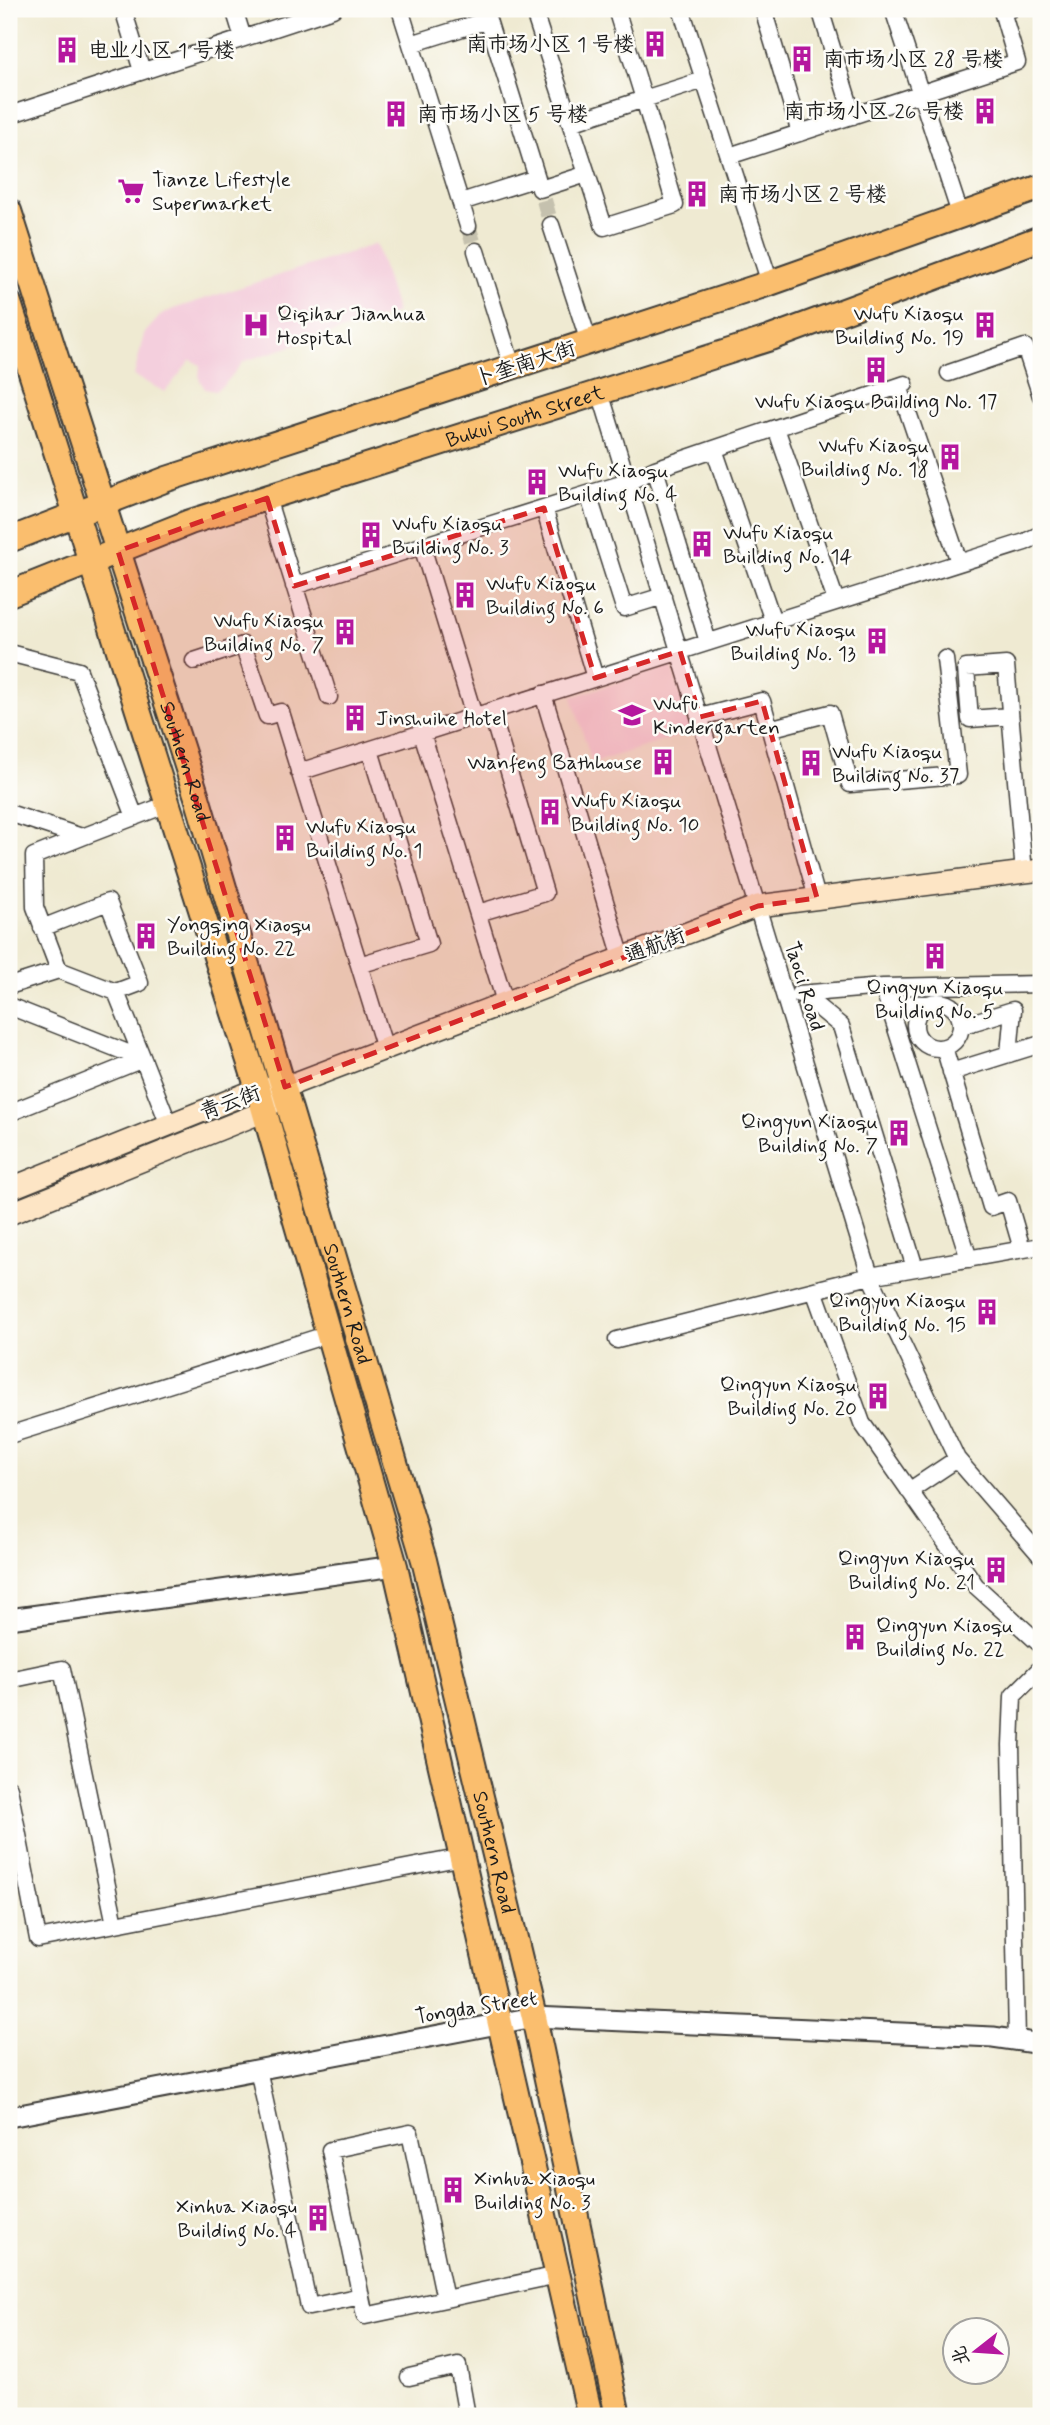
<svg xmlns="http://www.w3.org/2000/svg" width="1050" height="2425" viewBox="0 0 1050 2425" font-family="Mynerve,'LXGW WenKai TC',sans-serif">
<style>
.built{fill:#f4cfdd}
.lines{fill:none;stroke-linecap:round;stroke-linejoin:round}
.minor-tunnel{stroke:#c5c1ae;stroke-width:16;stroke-dasharray:16 8;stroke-linecap:butt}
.minor-casing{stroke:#3c3b37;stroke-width:19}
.tertiary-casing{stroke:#3c3b37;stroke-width:23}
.secondary-casing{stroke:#3c3b37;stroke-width:24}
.primary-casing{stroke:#3c3b37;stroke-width:28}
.minor{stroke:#fff;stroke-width:16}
.tertiary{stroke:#fff;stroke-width:19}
.secondary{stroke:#fde5c5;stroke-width:21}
.primary{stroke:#fabe6e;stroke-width:24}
.marked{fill:#d62828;fill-opacity:0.2;stroke:#d62828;stroke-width:5;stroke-dasharray:14 9;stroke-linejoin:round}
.labels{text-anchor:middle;stroke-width:5;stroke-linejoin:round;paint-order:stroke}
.poi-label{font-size:21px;fill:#1c1c1c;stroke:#fdfcf7;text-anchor:start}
.street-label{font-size:21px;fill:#1c1c1c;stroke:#fdfcf7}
</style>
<rect width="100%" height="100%" fill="#fdfcf7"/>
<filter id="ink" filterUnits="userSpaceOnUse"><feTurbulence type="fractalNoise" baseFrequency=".0143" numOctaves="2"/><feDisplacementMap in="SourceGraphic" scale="14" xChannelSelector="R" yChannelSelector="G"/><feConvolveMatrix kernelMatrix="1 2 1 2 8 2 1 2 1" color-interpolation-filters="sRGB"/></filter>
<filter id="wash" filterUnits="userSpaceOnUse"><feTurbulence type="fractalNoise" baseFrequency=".00686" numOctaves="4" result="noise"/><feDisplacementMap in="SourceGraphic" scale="28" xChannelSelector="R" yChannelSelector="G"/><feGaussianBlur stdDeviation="1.57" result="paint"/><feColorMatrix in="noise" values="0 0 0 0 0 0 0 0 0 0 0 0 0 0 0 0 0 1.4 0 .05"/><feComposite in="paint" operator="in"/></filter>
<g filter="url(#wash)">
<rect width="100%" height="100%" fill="#efead2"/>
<path class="built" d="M376,244L397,313L248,360L243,362L225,384L215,391L205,389L199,379L200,365L191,360L165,392L134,376L144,334L160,316L173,309Z
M671,666L692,732L592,763L572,697Z"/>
</g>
<g filter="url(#ink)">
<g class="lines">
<path class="minor-tunnel" d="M544,200L551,225
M468,226L476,251"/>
<g class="minor-casing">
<path id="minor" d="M123,9L142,71
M234,9L243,38
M400,9L468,226
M533,9L587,174L540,189L537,178
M681,9L770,283
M763,9L800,133
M820,9L853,116
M893,9L960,214
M411,44L488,20L537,178L461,202
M9,115L333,9
M571,123L644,99L616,9
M729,156L1017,62L1002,11L1010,9
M587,174L604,227L675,205L644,99L704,80
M551,225L589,342
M476,251L512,366
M949,373L1025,347L1041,396
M899,386L959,562
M600,392L870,1276L957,1459L1041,1556
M776,428L836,601
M714,449L773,621
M655,469L708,642
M267,498L329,697
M544,508L595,678
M422,546L474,716
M294,586L588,494
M663,596L624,608L588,494L628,482L655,469L905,384
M9,653L79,671L135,817
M194,661L243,645L267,716L281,712L385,1049
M543,694L622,958
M1010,716L970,719L966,668L1006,665L1024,873
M700,717L762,701L817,898
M769,729L830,713L850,784L958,775L945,659
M422,733L505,1002
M299,772L1025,542L1041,534
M9,813L82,837L168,804
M478,913L545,893L491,711
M42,928L108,902L140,983L116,992L59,970
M359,965L429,944L370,750
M9,986L59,970L35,907L34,856L82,837
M883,987L969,1259
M799,994L883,987L1041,984
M802,994L841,1026L915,1268
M915 1025a23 23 0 1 1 46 0a23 23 0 1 1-46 0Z
M888,1003L929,1004
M9,1006L143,1059L116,992
M961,1026L1013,1010L1009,1054
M944,1047L991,1207L1008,1201L1022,1249
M951,1072L1041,1044
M9,1113L143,1059L169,1125
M814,1290L862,1423L976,1586L1041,1645
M617,1340L870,1276L1041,1246
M9,1435L329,1334
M909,1491L957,1459
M9,1680L62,1669L115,1924
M9,1788L38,1939L463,1857
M1017,2040L1011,1745L1013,1696L1041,1668
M258,2069L309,2307L361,2296
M445,2299L410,2133L330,2150L365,2316L558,2275
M409,2377L458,2366L467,2416"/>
</g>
<g class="tertiary-casing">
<path id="tertiary" d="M9,1619L395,1566
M9,2117L534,2017L993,2037L1041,2044"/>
</g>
<g class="secondary-casing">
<path id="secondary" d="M9,1189L258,1089L285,1087L758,906L1041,870
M9,1214L265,1111L275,1099"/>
</g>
<g class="primary-casing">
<g id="primary">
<path id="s1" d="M9,211L197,797L424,1560L534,2017L618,2416"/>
<path d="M9,303L258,1089L395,1566L590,2416"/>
<path d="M9,540L167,479L770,283L1041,187"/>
<path id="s2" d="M9,594L190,522L771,338L1041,238"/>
</g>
</g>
<use href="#minor" class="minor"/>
<use href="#tertiary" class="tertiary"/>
<use href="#secondary" class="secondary"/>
<use href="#primary" class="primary"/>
</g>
</g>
<path class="marked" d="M267,498L294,586L544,508L595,678L680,651L700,717L762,701L817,898L758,906L285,1087L118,551Z"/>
<defs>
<g id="building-bare" transform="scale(2.1)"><path d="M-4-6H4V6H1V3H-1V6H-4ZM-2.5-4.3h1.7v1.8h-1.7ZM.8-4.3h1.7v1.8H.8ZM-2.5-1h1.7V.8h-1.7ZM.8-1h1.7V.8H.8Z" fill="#b5179e" stroke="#fdfcf7" stroke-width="2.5" paint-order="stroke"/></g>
<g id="supermarket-bare" transform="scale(2.1)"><path d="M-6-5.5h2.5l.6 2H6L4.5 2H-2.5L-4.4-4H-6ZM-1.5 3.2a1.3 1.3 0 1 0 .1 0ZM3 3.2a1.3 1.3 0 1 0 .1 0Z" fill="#b5179e" stroke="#fdfcf7" stroke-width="2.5" paint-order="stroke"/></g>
<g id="hospital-bare" transform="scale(2.1)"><path d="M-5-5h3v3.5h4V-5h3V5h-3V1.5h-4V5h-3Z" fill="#b5179e" stroke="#fdfcf7" stroke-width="2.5" paint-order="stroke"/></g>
<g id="school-bare" transform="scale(2.1)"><path d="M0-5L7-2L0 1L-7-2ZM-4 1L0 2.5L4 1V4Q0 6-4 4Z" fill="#b5179e" stroke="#fdfcf7" stroke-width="2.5" paint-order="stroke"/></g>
</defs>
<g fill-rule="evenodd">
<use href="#building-bare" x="655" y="44"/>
<use href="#building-bare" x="67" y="50"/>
<use href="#building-bare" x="802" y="59"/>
<use href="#building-bare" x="985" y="111"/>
<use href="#building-bare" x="396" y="114"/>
<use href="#supermarket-bare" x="131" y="191"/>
<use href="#building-bare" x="697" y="194"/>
<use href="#hospital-bare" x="256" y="325"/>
<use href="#building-bare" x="985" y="325"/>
<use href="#building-bare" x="876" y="370"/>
<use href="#building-bare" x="950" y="457"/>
<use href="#building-bare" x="537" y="482"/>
<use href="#building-bare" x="371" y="535"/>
<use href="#building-bare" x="702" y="544"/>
<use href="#building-bare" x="465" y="595"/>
<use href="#building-bare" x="345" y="632"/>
<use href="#building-bare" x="877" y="641"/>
<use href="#school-bare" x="632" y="715"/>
<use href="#building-bare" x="355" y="718"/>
<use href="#building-bare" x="663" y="762"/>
<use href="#building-bare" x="811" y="763"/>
<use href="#building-bare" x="550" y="812"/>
<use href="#building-bare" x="285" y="838"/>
<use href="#building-bare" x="146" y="936"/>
<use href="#building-bare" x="935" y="956"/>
<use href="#building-bare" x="899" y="1133"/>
<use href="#building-bare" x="987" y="1312"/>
<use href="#building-bare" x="878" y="1396"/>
<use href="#building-bare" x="996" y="1570"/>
<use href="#building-bare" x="855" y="1637"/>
<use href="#building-bare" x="453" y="2190"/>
<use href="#building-bare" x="318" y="2218"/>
</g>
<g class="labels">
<g class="poi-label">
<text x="634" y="51" text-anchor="end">南市场小区 1 号楼</text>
<text x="88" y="57">电业小区 1 号楼</text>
<text x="823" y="66">南市场小区 28 号楼</text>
<text x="964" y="118" text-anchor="end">南市场小区 26 号楼</text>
<text x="417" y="121">南市场小区 5 号楼</text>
<text x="152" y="186">Tianze Lifestyle<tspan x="152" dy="24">Supermarket</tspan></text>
<text x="718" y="201">南市场小区 2 号楼</text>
<text x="277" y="320">Qiqihar Jianhua<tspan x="277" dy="24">Hospital</tspan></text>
<text x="964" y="320" text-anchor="end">Wufu Xiaoqu<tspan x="964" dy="24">Building No. 19</tspan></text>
<text x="876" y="408" text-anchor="middle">Wufu Xiaoqu Building No. 17</text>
<text x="929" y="452" text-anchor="end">Wufu Xiaoqu<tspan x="929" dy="24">Building No. 18</tspan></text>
<text x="558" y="477">Wufu Xiaoqu<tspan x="558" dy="24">Building No. 4</tspan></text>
<text x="392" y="530">Wufu Xiaoqu<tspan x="392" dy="24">Building No. 3</tspan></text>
<text x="723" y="539">Wufu Xiaoqu<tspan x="723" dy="24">Building No. 14</tspan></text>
<text x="486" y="590">Wufu Xiaoqu<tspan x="486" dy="24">Building No. 6</tspan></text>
<text x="324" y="627" text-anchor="end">Wufu Xiaoqu<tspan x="324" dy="24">Building No. 7</tspan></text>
<text x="856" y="636" text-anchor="end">Wufu Xiaoqu<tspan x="856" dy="24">Building No. 13</tspan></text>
<text x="653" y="710">Wufu<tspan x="653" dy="24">Kindergarten</tspan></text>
<text x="376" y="725">Jinshuihe Hotel</text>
<text x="832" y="758">Wufu Xiaoqu<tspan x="832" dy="24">Building No. 37</tspan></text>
<text x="642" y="769" text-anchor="end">Wanfeng Bathhouse</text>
<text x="571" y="807">Wufu Xiaoqu<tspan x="571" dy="24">Building No. 10</tspan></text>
<text x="306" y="833">Wufu Xiaoqu<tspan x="306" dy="24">Building No. 1</tspan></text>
<text x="167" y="931">Yongqing Xiaoqu<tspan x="167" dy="24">Building No. 22</tspan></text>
<text x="935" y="994" text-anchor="middle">Qingyun Xiaoqu<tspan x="935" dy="24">Building No. 5</tspan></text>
<text x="878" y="1128" text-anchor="end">Qingyun Xiaoqu<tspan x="878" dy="24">Building No. 7</tspan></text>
<text x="966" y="1307" text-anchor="end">Qingyun Xiaoqu<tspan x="966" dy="24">Building No. 15</tspan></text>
<text x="857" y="1391" text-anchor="end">Qingyun Xiaoqu<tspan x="857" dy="24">Building No. 20</tspan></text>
<text x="975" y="1565" text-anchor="end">Qingyun Xiaoqu<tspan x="975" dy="24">Building No. 21</tspan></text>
<text x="876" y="1632">Qingyun Xiaoqu<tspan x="876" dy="24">Building No. 22</tspan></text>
<text x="474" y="2185">Xinhua Xiaoqu<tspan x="474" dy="24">Building No. 3</tspan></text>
<text x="297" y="2213" text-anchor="end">Xinhua Xiaoqu<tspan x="297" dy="24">Building No. 4</tspan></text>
</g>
<g class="street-label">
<text transform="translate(525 363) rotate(-18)" y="7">卜奎南大街</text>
<text dy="7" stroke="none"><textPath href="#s2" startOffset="546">Bukui South Street</textPath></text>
<text dy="7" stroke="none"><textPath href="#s1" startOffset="578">Southern Road</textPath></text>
<text transform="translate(655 945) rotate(-21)" y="7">通航街</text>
<text transform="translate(805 986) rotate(73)" y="7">Taoci Road</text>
<text transform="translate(230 1102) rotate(-20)" y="7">青云街</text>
<text dy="7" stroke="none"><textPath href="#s1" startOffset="1144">Southern Road</textPath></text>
<text dy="7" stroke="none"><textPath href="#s1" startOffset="1712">Southern Road</textPath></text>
<text transform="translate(476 2007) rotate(-9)" y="7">Tongda Street</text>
</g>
</g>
<rect width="1050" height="2425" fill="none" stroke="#fdfcf7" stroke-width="35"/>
<g transform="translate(976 2351) rotate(253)"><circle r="33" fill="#fdfcf7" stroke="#a3a29f" stroke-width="2"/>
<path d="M0-5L12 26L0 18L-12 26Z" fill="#b5179e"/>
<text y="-10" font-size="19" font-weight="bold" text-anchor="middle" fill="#1c1c1c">北</text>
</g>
</svg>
